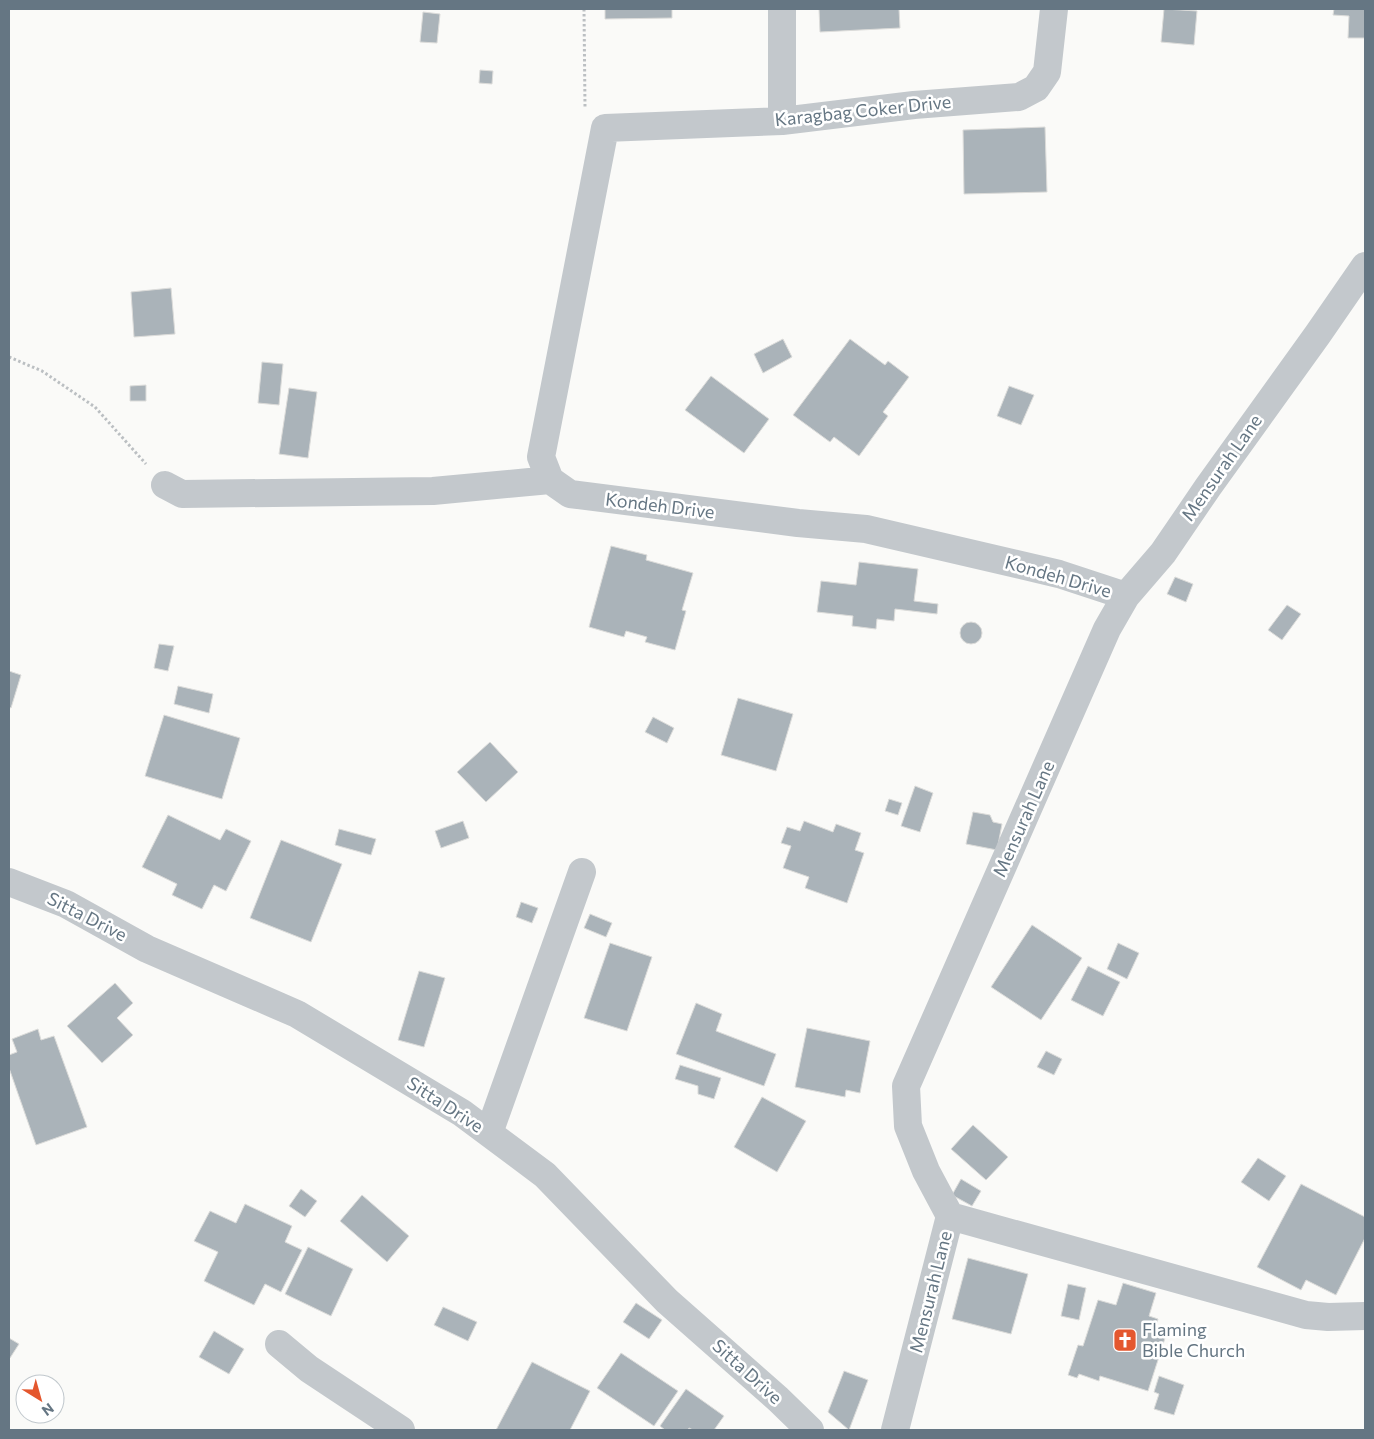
<svg xmlns="http://www.w3.org/2000/svg" width="1374" height="1439" viewBox="0 0 1374 1439" font-family="Commissioner,sans-serif">
<style>
.building{fill:#aab3b9;stroke:#dcdcda}
.lines{fill:none;stroke-linecap:round;stroke-linejoin:round}
.path{stroke:#bbbfc2;stroke-width:3;stroke-dasharray:2.5 2.5;stroke-linecap:butt}
.street{stroke:#c3c8cc;stroke-width:28}
.labels{text-anchor:middle;stroke-width:5;stroke-linejoin:round;paint-order:stroke}
.street-label{font-size:18px;fill:#657683;stroke:#fff}
.poi-label{font-size:18px;fill:#657683;stroke:#fff;text-anchor:start}
</style>
<rect width="100%" height="100%" fill="#fafaf8"/>
<path class="building" d="M605,9H672V18L605,19Z
M819,9H899L900,28L820,32Z
M1164,9L1197,11L1194,45L1161,42Z
M1334,9H1365V38H1348L1349,16L1333,15Z
M423,12L440,14L437,43L420,42Z
M480,70L493,71L492,84L479,83Z
M1045,127L1047,192L964,194L963,130Z
M171,288L175,334L134,337L131,292Z
M783,339L792,357L763,373L754,354Z
M850,339L885,365L888,361L909,377L883,412L888,416L859,456L834,437L830,442L793,415Z
M262,362L283,364L279,405L258,403Z
M711,376L769,419L744,453L685,410Z
M146,385V401H130V386Z
M1009,386L1034,395L1021,425L997,416Z
M289,388L317,392L308,458L279,454Z
M611,546L647,555L646,560L693,573L682,610L686,611L675,650L645,642L647,637L626,631L624,637L589,627Z
M859,562L918,569L914,601L938,604L937,614L895,609L894,621L877,619L876,629L852,626L853,616L817,612L821,581L856,585Z
M1175,577L1193,584L1186,602L1167,594Z
M1287,605L1301,614L1282,640L1268,630Z
M960 633a11 11 0 1 1 22 0a11 11 0 1 1-22 0Z
M159,644L174,646L168,671L154,668Z
M9,671L21,675L11,708L9,707Z
M178,686L213,694L209,713L174,704Z
M738,698L793,714L776,771L721,755Z
M164,715L240,738L222,799L145,776Z
M653,717L674,728L667,743L645,732Z
M490,742L518,772L486,802L457,772Z
M915,786L933,793L920,832L901,826Z
M889,799L902,803L898,815L885,811Z
M973,812L990,815L993,822L1002,824L997,850L966,844Z
M168,815L220,840L226,829L251,841L226,891L214,885L202,909L172,895L177,884L142,867Z
M463,821L469,838L441,848L435,831Z
M804,821L833,832L836,824L861,833L855,850L864,853L847,903L805,888L809,877L783,868L791,846L781,843L787,827L800,831Z
M339,829L376,839L371,855L335,845Z
M281,840L342,864L311,942L250,918Z
M521,902L538,908L532,923L516,917Z
M590,914L612,923L606,937L584,928Z
M1032,925L1082,958L1041,1020L991,987Z
M610,943L652,957L627,1031L584,1018Z
M1118,943L1139,953L1127,979L1107,969Z
M1088,966L1120,982L1103,1016L1071,1000Z
M419,971L445,978L424,1047L398,1040Z
M115,983L133,1003L117,1018L133,1035L102,1063L67,1026Z
M696,1003L722,1014L716,1031L776,1054L764,1086L676,1054Z
M807,1028L870,1041L860,1093L846,1090L845,1097L795,1087Z
M38,1029L41,1040L54,1036L87,1127L36,1145L9,1068V1055L17,1052L12,1039Z
M1046,1051L1062,1059L1054,1075L1037,1067Z
M680,1065L721,1078L714,1099L698,1094V1086L675,1079Z
M762,1097L806,1121L777,1172L734,1147Z
M973,1125L1008,1157L986,1180L951,1149Z
M1258,1158L1286,1176L1269,1201L1241,1182Z
M961,1179L981,1191L972,1206L952,1195Z
M1301,1184L1365,1217V1238L1336,1295L1306,1280L1301,1290L1257,1267Z
M301,1189L317,1201L305,1217L289,1206Z
M362,1195L409,1236L387,1262L340,1221Z
M245,1204L292,1226L285,1242L302,1250L281,1292L265,1284L254,1305L204,1281L218,1252L194,1241L210,1211L236,1223Z
M308,1247L353,1269L331,1316L285,1294Z
M968,1258L1028,1274L1011,1334L952,1319Z
M1123,1283L1156,1293L1149,1316L1158,1319L1155,1331L1166,1335L1148,1391L1100,1376L1099,1381L1079,1374L1077,1378L1068,1375L1078,1345L1083,1346L1098,1300L1116,1305Z
M1068,1284L1086,1288L1079,1320L1061,1316Z
M636,1303L662,1320L649,1339L623,1322Z
M443,1307L477,1322L468,1341L434,1325Z
M214,1331L244,1349L229,1374L199,1357Z
M9,1338L19,1344L10,1358H9Z
M621,1353L678,1391L654,1426L597,1388Z
M532,1362L590,1391L570,1430H496Z
M844,1371L868,1380L849,1430L828,1412Z
M1159,1376L1184,1385L1174,1415L1154,1409L1159,1394L1154,1392Z
M686,1389L724,1416L714,1430H693L689,1428L688,1430H665L660,1426Z"/>
<g class="lines">
<path class="path" d="M584,9L585,107
M9,357L42,371L95,407L146,464"/>
<path class="street" d="M782,9V121
M1054,9L1047,72L1036,88L1019,97L914,105L782,121L605,128L541,457L550,480L570,494L798,523L866,529L1059,574L1126,596
M165,485L182,494L433,491L550,480
M9,882L66,904L147,949L297,1014L462,1113L545,1175L667,1301L778,1399L810,1430
M489,1133L582,872
M950,1216L1306,1315L1328,1317L1365,1316
M279,1344L309,1369L401,1430
M895,1430L950,1216L926,1171L908,1126L906,1086L1107,629L1126,596L1163,553L1208,487L1318,334L1365,266"/>
</g>
<defs>
<g id="church-square" transform="scale(1.25)"><rect x="-9" y="-9" width="18" height="18" rx="4" fill="#e4572e" stroke="#fff"/><path d="M-1.2-6h2.4v3.5h3.3v2.4h-3.3V6h-2.4V-.1h-3.3v-2.4h3.3Z" fill="#fff"/></g>
</defs>
<g fill-rule="evenodd">
<use href="#church-square" x="1125" y="1340"/>
</g>
<g class="labels">
<g class="street-label">
<text transform="translate(863 111) rotate(-6)" y="6">Karagbag Coker Drive</text>
<text transform="translate(1222 468) rotate(-55)" y="6">Mensurah Lane</text>
<text transform="translate(660 506) rotate(7)" y="6">Kondeh Drive</text>
<text transform="translate(1058 577) rotate(16)" y="6">Kondeh Drive</text>
<text transform="translate(1024 819) rotate(-66)" y="6">Mensurah Lane</text>
<text transform="translate(87 917) rotate(27)" y="6">Sitta Drive</text>
<text transform="translate(445 1105) rotate(33)" y="6">Sitta Drive</text>
<text transform="translate(931 1292) rotate(-76)" y="6">Mensurah Lane</text>
<text transform="translate(747 1372) rotate(42)" y="6">Sitta Drive</text>
</g>
<g class="poi-label">
<text x="1142" y="1336">Flaming<tspan x="1142" dy="21">Bible Church</tspan></text>
</g>
</g>
<rect width="1374" height="1439" fill="none" stroke="#657683" stroke-width="20"/>
<g transform="translate(40 1399) rotate(143)"><circle r="24" fill="#ffffff" stroke="#c1c8cd"/>
<path d="M0-4L9 19L0 12L-9 19Z" fill="#e4572e"/>
<text y="-8" font-size="14" font-weight="bold" text-anchor="middle" fill="#657683">N</text>
</g>
</svg>
